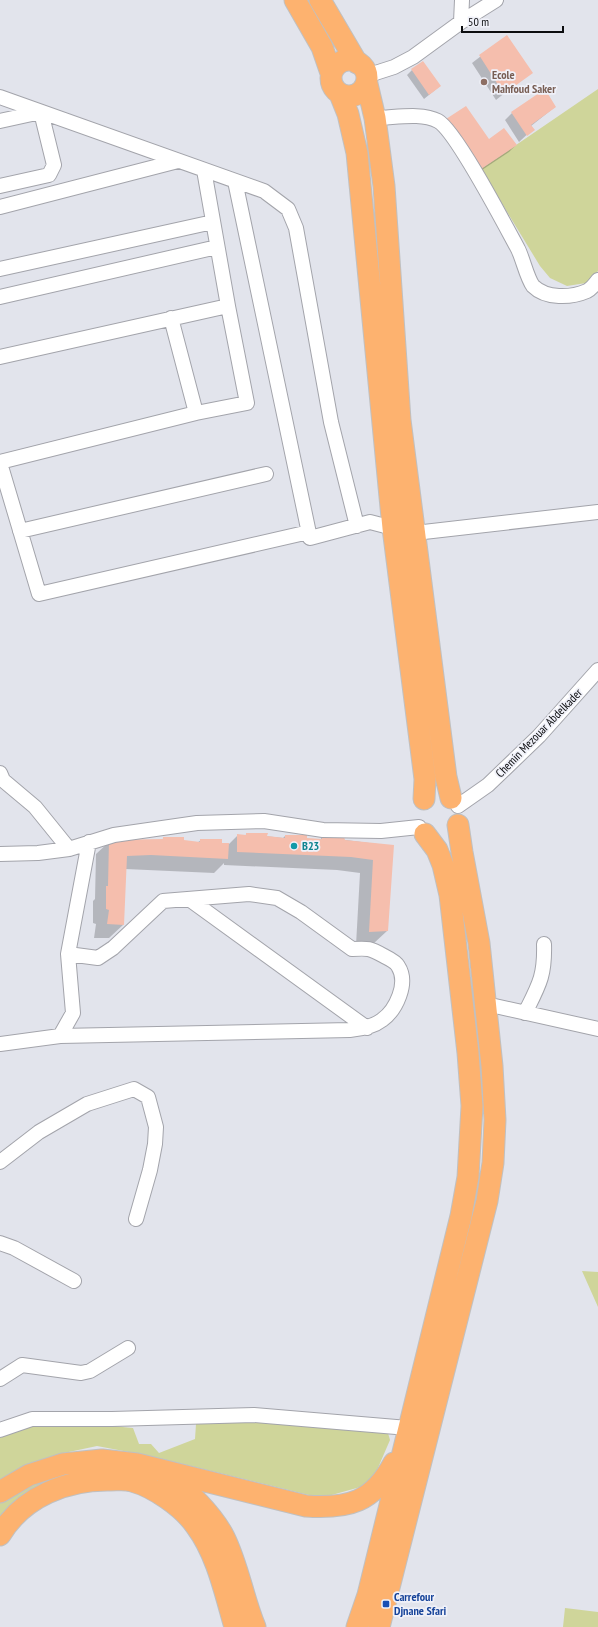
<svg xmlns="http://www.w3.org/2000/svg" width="598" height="1627" viewBox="0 0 598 1627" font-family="'PT Sans Narrow',sans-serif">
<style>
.green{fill:#cfd59a}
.shadow{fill:#0003}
.building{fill:#f5bead}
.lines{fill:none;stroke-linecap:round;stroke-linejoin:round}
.minor-casing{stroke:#a3a4ab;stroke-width:16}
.highway-casing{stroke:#c0c0c1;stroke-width:23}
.minor{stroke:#fff;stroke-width:14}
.highway{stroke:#fdb26f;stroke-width:21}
.education-dot{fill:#8d6e63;stroke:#f0f1f9;stroke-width:1.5}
.culture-dot{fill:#0f9aa8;stroke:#f0f1f9;stroke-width:1.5}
.transit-dot{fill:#1a4fb4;stroke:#f0f1f9;stroke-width:1.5}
.labels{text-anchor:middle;stroke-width:3.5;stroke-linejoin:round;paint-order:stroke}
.education-label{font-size:12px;font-weight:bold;fill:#785e54;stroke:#f0f1f9;text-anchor:start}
.street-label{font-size:12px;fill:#0c0d0f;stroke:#f0f1f9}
.culture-label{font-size:12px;font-weight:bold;fill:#0d838f;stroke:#f0f1f9;text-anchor:start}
.transit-label{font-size:12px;font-weight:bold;fill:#164399;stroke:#f0f1f9;text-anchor:start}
</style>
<rect width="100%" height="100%" fill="#e2e4ec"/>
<path class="green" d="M598,89V271L586,283L567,286L550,278L540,266L481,169Z
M582,1271L598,1272V1307Z
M254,1420L388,1433L390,1440L371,1484L321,1498L150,1456L97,1446L64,1453L25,1465L0,1481V1438C39,1414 90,1424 133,1428L139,1444H151L159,1453L195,1439L196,1424Z
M95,1465C111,1466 150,1468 162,1478V1481L160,1483C142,1477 124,1471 106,1470C71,1468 17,1491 0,1522V1502C27,1477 59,1469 95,1465Z
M565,1608L598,1612V1627H563Z"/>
<path class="shadow" d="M507,36L531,72L496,100L472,63Z
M412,70L440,86L424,99L407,75Z
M555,107L531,126L533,129L519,142L505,120L512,113Z
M489,140L516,145L509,152L473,176Z
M247,834L283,838L285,836L306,839L320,840L322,837L393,846L387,931L373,944L356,945L360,873L337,870L224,865V863L214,873L125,869L123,925L109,938H94L96,924L93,923V901L95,899L96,854L110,841L161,840L164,838L197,843L201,840L229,844L238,835L244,836Z"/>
<path class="building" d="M507,35L533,73L504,94L479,55Z
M423,61L441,86L429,95L411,69Z
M545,89L556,107L531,125L535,130L527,136L511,112Z
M466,106L489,139L504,128L517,145L481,169L446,119Z
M246,833H268L267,836L285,838V835H307V838L322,839V836L344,837L345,840L394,845L388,931L369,932L373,860L351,857L237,852V834L246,835Z
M163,837H184V840L200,842V839H222V843H229L228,859L151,855L127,856L124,925L107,924L109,910L106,909V886H108L109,840L163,839Z"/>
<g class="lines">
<g class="minor-casing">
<path id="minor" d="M461,22L462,0
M366,76L394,67L413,57L461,22L496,0
M0,97L264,191L288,209L296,228L331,422L357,526
M375,118C394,118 421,112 438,121C456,131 506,227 518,249C523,259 527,278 533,286C546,299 571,298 587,291C591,289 595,284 598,280
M0,121L41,112L54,165L49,175L0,186
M235,181L310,538L370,522L393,528
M0,207L178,161
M0,269L213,222
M0,297L217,247
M171,318L196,413
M0,357L228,306L204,170
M0,462L196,413L247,403L228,306
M0,463L39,594L309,532
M20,531L266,474
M415,533L598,512
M0,773L3,780L35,807L69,849
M458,806L488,785L539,736L598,670
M0,854L38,853L69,849L114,835L197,823L264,821L323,830L381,831L419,827
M189,899L367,1028
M486,1004L598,1029
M525,1013C539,985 545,976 544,944
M60,1036L73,1013L68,954L89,842
M0,1044L60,1036L350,1030C361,1029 373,1027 382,1020C396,1010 409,983 398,966C396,962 388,958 384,956C370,948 368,948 352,949L301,912L277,898L249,894L163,901L113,948L98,958L68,954
M0,1162L39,1132L87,1104L134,1089L148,1097L156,1127L155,1144L150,1170L136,1219
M0,1243L14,1248L74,1281
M0,1379L22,1365L81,1373L90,1371L128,1348
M0,1430L32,1419H112L254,1415L408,1428"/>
</g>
<g class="highway-casing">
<path id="highway" d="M295,0L322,47L331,73
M320,0L357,63
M331 78a18 18 0 1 1 36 0a18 18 0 1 1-36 0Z
M367,84L375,118L384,186L400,420L446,777L451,798
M340,94L348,114L357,153L393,528L425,779L424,799
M166,1474C188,1491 211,1512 224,1537C238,1565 243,1598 255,1627
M0,1492L29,1475L63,1464L102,1460L137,1464L306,1506C349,1509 373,1502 394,1463
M0,1535C23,1496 68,1479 111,1480C118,1480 126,1479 132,1481C154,1487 183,1507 196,1526C217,1554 225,1593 235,1627
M357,1627L368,1595L461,1216L468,1177L472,1106L468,1053L450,895L443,865L437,850L425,834
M379,1627L487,1201L493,1163L495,1120L492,1066L479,943L462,852L458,825"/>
</g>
<use href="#minor" class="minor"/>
<use href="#highway" class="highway"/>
</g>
<circle class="education-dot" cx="484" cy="82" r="4"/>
<circle class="culture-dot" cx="294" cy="846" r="4"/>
<rect class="transit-dot" x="382" y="1600" width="8" height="8" rx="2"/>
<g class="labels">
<g class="education-label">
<text x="492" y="79">Ecole<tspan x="492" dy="14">Mahfoud Saker</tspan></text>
</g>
<g class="street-label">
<text transform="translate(539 733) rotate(-46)" y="4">Chemin Mezouar Abdelkader</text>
</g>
<g class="culture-label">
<text x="302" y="850">B23</text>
</g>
<g class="transit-label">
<text x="394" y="1601">Carrefour<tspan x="394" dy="14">Djnane Sfari</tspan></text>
</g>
</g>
<path d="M462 26v6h101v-6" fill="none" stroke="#0c0d0f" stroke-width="2"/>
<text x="468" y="26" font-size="12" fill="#0c0d0f" stroke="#f0f1f9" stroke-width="3" paint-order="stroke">50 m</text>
</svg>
